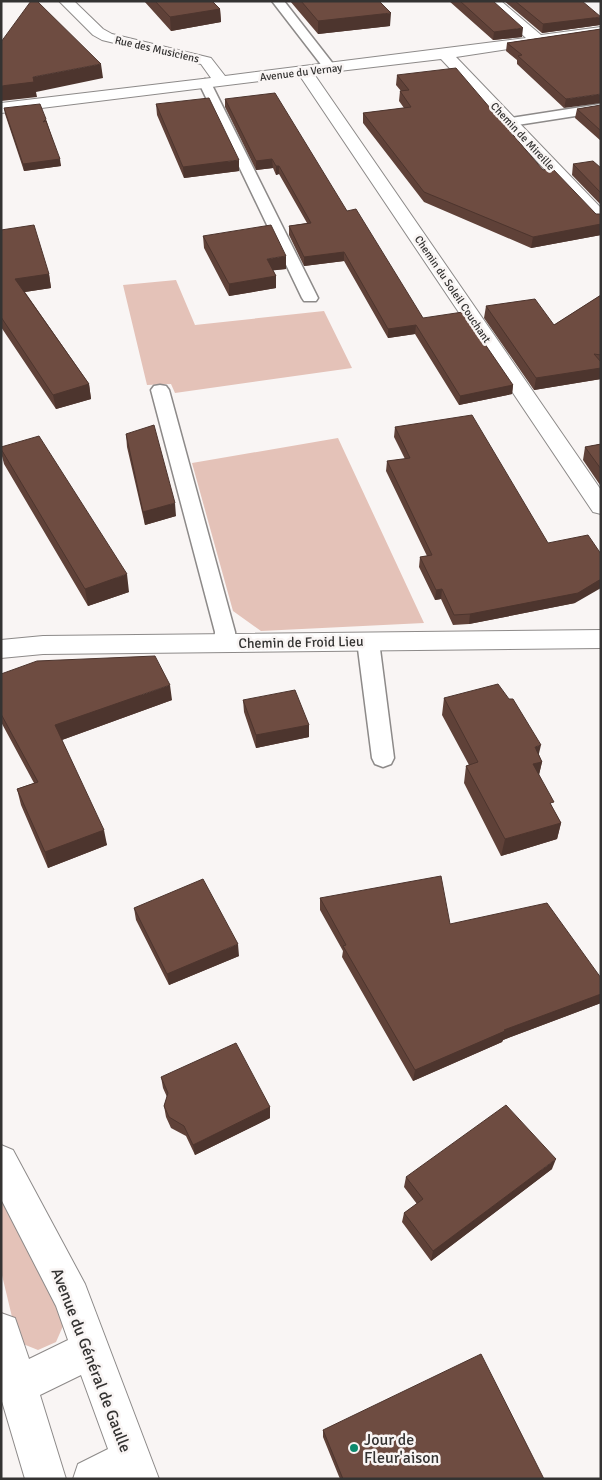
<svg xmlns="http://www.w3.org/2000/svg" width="602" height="1480" viewBox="0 0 602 1480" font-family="Signika,sans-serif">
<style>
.green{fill:#e4c2b8}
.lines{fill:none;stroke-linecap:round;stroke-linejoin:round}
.lane-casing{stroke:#8d8a89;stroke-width:3}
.street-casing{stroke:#8d8a89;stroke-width:2}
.secondary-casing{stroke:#8d8a89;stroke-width:2}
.lane{fill:#fff;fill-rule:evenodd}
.street{fill:#fff;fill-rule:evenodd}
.secondary{fill:#fff;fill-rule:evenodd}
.wall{fill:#5f4138}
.shaded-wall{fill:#4d352e}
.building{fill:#6e4c41;stroke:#4d352e}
.poi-dot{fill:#0d8a6d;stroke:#f9f5f4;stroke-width:2}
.labels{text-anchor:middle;stroke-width:5;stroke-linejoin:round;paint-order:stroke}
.far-street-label{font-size:11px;fill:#343332;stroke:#f9f5f4}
.street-label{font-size:14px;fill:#343332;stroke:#f9f5f4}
.near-street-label{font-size:16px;fill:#343332;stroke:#f9f5f4}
.near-poi-label{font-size:16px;fill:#343332;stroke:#f9f5f4;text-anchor:start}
</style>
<rect width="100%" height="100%" fill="#f9f5f4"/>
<path class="green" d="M176,280L195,325L324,311L352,368L175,393L171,384L147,385L123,285Z
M338,438L424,623L261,631L233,611L192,463Z
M1,1195L59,1308L63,1326L56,1342L38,1350L18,1342L1,1271Z"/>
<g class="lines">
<g class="lane-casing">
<path id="lane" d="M272,1H284L334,65L336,68L334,71H326Z
M205,79L211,83L318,298L316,301H304L302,298L199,83Z
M601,104V112L511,126L504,122L511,118Z
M160,385L166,386L169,390L235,632L236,643L232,648L225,650L218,648L214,643L215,632L151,390L154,386Z
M368,634L375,636L379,641L394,758L391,764L383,767L375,764L372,758L357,641L361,636Z"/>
</g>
<g class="street-casing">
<path id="street" d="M59,1H74L103,29L112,34L211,58L225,76L526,38L485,1H501L541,35L601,27V35L456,57L601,208V224L595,223L441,59L314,74L601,490V514L593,512L300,76L1,113V103L211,78L201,64L102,40L93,35Z
M601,630V648L43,654L1,658V640L43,636Z"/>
</g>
<g class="secondary-casing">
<path id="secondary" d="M1,1145L13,1150L85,1284L159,1479H73L78,1464L108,1449L81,1375L40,1395L66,1479H25L1,1398V1313L15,1318L29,1359L68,1340L56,1306L1,1199Z"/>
</g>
<use href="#lane" class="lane"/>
<use href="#street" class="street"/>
<use href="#secondary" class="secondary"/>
</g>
<path class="wall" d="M144,1H212L220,9L221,22L171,31Z
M290,1H379L390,26L318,34Z
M449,1H493L522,37L493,40Z
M504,1H582L600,25L542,33Z
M601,29L564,108L517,64V60L506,51L507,43Z
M397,75L543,170L596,214H601V235L531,248L424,202L363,123V113L404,108L399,101L400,91H401L396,85Z
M225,99L347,211L423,318L513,385L512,394L459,405L415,334L388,338L344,261L304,266L289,235V226L307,223L279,174L276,175L273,168L256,170L225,107Z
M156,104L239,171L184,178L157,115Z
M601,105V141L575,118L577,109Z
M4,108L46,119L61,166L24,171L5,114Z
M573,164L601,168V205L572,175Z
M1,230L49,274L51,288L25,292L89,384L91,399L56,409L1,327Z
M203,236L286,269L273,270L276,276V288L229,296L204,248Z
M601,295V379L534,390L484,318L486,306L554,325Z
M395,427L575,603L469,624L453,625L441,599L435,600L419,567L420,557L427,556L386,471L387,461L405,459L394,437Z
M126,434L176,516L145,525L127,447Z
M601,444V485H600L583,460L585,447Z
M1,447L129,592L88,606L4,464L1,452Z
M1,674L172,700L62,740L107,845L48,868L21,805L17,789L34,783L1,722Z
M444,698L539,755L542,762L539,775L552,807L561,823L557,839L501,856L464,783L466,766L469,765L442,715Z
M243,700L309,725V737L256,748L244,712Z
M320,898L450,924L601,978V1003L503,1040L502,1042L413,1081L342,957L343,951L320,910Z
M134,908L239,956L169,985L136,920Z
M161,1077L270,1107V1118L195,1155L186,1136L171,1128L166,1117L164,1106L167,1097L163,1088Z
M552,1169L431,1261L402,1222L404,1213L417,1204L404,1187L406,1177Z
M323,1430L544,1479H340L323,1437Z"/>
<path class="shaded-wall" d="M220,9L221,22L171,31L170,17Z
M391,13L390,26L318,34V21Z
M601,17L600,25L542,33L543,24Z
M523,28L522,37L493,40L494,32Z
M101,64L103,78L36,92L37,97L1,101V86L33,77Z
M601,94V103L564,108L566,99Z
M60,159L61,166L24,171L23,164Z
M272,159L273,168L256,170V161Z
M239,160V171L184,178L183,167Z
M276,166H279V174L276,175Z
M601,224V235L531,248L533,237Z
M344,252V261L304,266V257Z
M286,256V269L268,271L267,259Z
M49,274L51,288L18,293L15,279Z
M276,276V288L229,296V284Z
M416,325L415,334L388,338V329Z
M601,368V379L534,390L536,378Z
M89,384L91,399L56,409L53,395Z
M513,385L512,394L459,405L460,396Z
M175,503L176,516L145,525L143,512Z
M127,574L129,592L88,606L85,589Z
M601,579V588L575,603L469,624L470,614Z
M442,589L441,599L435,600L436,590Z
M170,685L172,700L59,741L55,725Z
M309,725V737L256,748V735Z
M541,745L537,762L535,747Z
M542,762L538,778L533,764Z
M561,823L557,839L501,856L505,839Z
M104,830L107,845L48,868L45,852Z
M238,944L239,956L169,985L167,974Z
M601,994V1003L503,1040L502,1042L413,1081L415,1070L504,1030Z
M270,1107V1118L195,1155L193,1145Z
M556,1159L552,1169L431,1261L433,1251Z"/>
<path class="building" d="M31,1H37L101,64L33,77L34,82L1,86V42Z
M155,1H212L220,9L170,17Z
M301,1H379L391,13L318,21Z
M460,1H493L523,28L494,32Z
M515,1H582L601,17L543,24Z
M601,29V94L566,99L518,56L522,55L507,43Z
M456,68L543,170L552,168L596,214H601V224L533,237L424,192L363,113L411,107L400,91L409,90L397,75Z
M275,93L347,211L356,209L423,318L463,312L513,385L460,396L416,325L388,329L344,252L304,257L289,226L311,223L279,166H276L272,159L256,161L225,99Z
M209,98L239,160L183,167L156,104Z
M40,104L46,119L43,122L46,121L60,159L23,164L4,108Z
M601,105V131L577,109Z
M593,161L601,168V193L573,164Z
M34,225L49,274L15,279L89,384L53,395L1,317V230Z
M271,225L286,256L267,259L276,276L229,284L203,236Z
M601,295V355L594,354L601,362V368L536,378L486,306L535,299L554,325Z
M472,415L548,543L588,535L601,554V579L578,593L470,614L454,615L442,589L436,590L420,557L432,555L387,461L410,458L395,427Z
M154,425L175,503L143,512L126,434Z
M39,436L127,574L85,589L1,449V447Z
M601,444V469L585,447Z
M155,656L170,685L55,725L104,830L45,852L17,789L38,782L1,714V674L37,661Z
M498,684L509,699H513L541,745L535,747L542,762L533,764L554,802L550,803L561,823L505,839L466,766L478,762L444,698Z
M295,690L309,725L256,735L243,700Z
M441,876L450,924L547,903L601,978V994L504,1030L505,1031L415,1070L343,946L346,945L320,898Z
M203,879L238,944L167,974L134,908Z
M236,1043L270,1107L193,1145L184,1126L169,1117L164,1106L168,1093L161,1077Z
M506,1105L556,1159L433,1251L404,1213L423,1199L406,1177Z
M481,1354L544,1479H343L323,1430Z"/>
<circle class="poi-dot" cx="354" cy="1448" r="5"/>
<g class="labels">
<g class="far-street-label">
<text transform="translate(157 49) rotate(13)" y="4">Rue des Musiciens</text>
<text transform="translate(301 72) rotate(-7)" y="4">Avenue du Vernay</text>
<text transform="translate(523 136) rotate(47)" y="4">Chemin de Mireille</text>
<text transform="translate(453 289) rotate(56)" y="4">Chemin du Soleil Couchant</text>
</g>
<g class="street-label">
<text transform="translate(301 642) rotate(-1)" y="5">Chemin de Froid Lieu</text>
</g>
<g class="near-street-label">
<text transform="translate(92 1360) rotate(69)" y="6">Avenue du Général de Gaulle</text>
</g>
<g class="near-poi-label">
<text x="364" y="1445">Jour de<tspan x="364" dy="18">Fleur'aison</tspan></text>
</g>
</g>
<rect width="602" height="1480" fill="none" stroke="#343332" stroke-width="5"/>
</svg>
